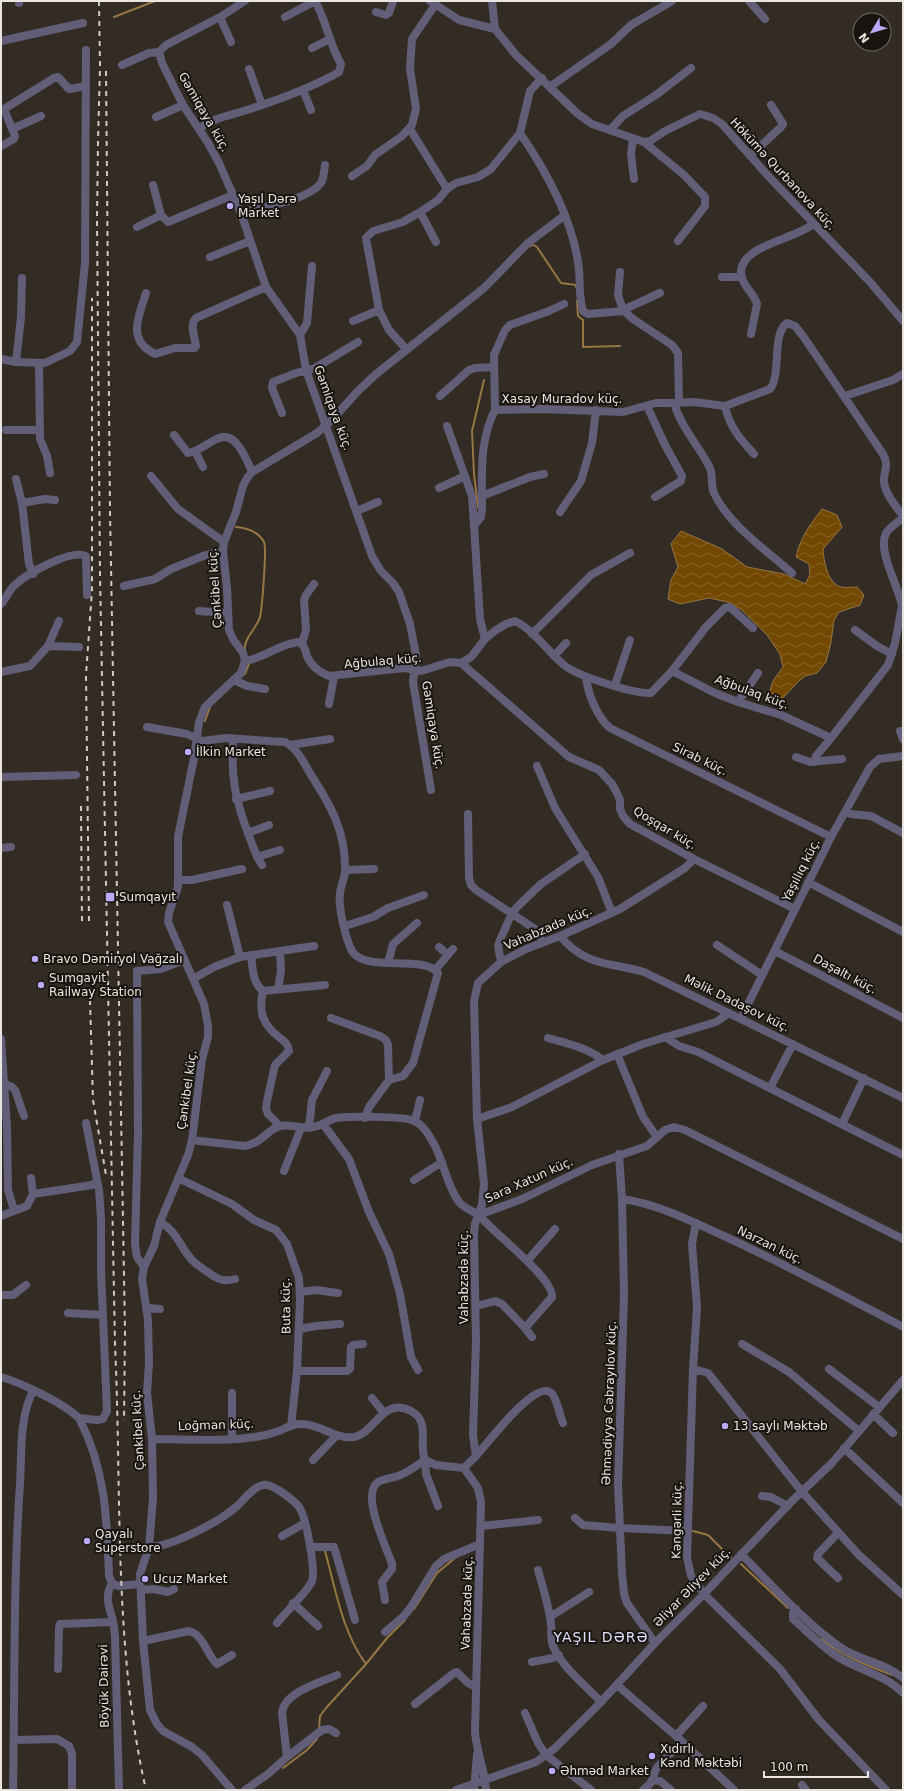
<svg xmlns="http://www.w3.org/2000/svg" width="904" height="1791" viewBox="0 0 904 1791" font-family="'DejaVu Sans',sans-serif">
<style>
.water{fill:url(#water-waves);stroke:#967743}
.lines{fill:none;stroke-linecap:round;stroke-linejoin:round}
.stream{stroke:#967743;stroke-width:2}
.street{stroke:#625e78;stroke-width:8}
.rail{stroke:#d0cbc6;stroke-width:2;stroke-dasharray:5 5;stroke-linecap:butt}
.poi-dot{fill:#baaaf7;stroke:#181511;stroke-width:1.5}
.labels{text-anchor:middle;stroke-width:4;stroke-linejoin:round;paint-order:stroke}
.street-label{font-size:12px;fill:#e9e5e0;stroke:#181511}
.poi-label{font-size:12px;fill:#e9e5e0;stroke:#181511;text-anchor:start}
.quarter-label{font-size:14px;letter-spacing:1px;fill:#e1ddfa;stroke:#181511}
</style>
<defs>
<pattern id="water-waves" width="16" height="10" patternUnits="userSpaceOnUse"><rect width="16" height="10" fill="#734800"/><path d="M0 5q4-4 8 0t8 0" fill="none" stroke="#876225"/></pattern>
</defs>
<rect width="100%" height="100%" fill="#332c24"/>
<path class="water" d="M822,509L837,515L842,527L823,549C824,561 827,583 841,587C845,588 852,587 857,587L864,595L860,605L839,612L834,620L831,642L826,662L817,673L805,676L798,682L779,702L768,697L773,681L783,667L780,654L767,635L742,610L728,602L709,598L680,604L668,599L671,580L678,567L671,544L681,531L722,549L747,567L784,574L805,584L810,575L809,564L796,557C800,538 810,525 822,509Z"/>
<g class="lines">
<path class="stream" d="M114,17L155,1
M531,246L532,244L537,247L561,283L576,285V287
M577,301L578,316L583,320V347L620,346
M478,507L474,474L472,431L484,380
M236,527C247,528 258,531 264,542C267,548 262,608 260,617C257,628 243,639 245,650
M245,674L249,664
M205,721L210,707
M693,1531L708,1535L731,1558
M325,1551C336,1590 342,1632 366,1664
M741,1564L788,1608
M414,1609L437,1573L455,1558
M822,1639C843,1657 867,1665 892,1675
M319,1728L320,1716L326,1708L366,1664L387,1638L405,1620
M283,1768L307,1750L317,1739"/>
<path class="street" d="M19,1V3
M430,1L459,20L495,29L516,55L578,114L592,124L644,142L650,141L665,131L700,114L713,118L722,124L770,178L870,282L903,321
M492,1L495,29
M749,1L765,19
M376,12L386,15L389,13L393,1
M220,17L231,42
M285,17L315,1
M1,41L83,23
M312,48L330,39
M159,52L162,63L183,105L208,143L219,163L241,213L266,287L300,335L306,370L372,556L381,571L393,583L399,592L410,624L416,655L413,682L431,790
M159,52L166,45L220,17L245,1
M122,65L149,53L159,52
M249,69L262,105
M551,86L611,44L631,25L672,1
M303,90L311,110
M156,117L183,105
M12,129L41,116
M199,129C213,117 233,115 250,109C281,99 311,88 339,72L341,64C329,44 327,22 315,1
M410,129L447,189
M610,130L623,116L656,95L691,68
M520,133C546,171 571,216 578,262C581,278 578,296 583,311L588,314L624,311
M633,139L631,154L634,179
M644,142L684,175L705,197V206L678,241
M1,146L14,139L15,136L4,109L54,78L58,77L69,89L86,86
M750,156L781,127L783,124L771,105
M352,176L367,166L375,155L402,136L412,125L416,109L410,68L412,39L435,5
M153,185L161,215L168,222L233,195
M420,212L436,242
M241,213C261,207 309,200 321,183C324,178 324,171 325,165
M137,227L161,215
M210,257L250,241
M620,272L618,295L623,310L633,319L672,345L678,353L679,403
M722,277H742
M146,293C139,316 126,340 155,354L175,348H195L196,346C195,338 189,324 196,318L266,287
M623,310L660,293
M353,321L379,310
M751,334L757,304C754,293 742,286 741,274C739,245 797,239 813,224
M300,335L307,323L312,266
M406,349L389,330L379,310L366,238L373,231L403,222L420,212L438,200L447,189L456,183L478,177L491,169L520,133L530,91L542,78
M1,359L16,362L45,363L70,351L77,342L85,263L86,50
M16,362L21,317L22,278
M39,364L40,439L47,456L50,473
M440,396L469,370L475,368L494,367
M845,396L893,380L903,374
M674,403C681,427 698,445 709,466C714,475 710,484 714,493C728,524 767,551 792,573
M647,406L664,443L682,476L681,481L655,497
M725,406C729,426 740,439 754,454
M495,410L494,355L505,330L510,325L549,311L564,304
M282,413L272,388L273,382L296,373L315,368L358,342
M447,426L472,496L474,526
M6,430H39
M174,435L188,453C200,451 208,442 219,438C236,431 247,460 252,472
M195,451L203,467
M151,476L178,509L224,542
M16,479L22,503L29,564L33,574
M439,488L465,476
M482,496L530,477L544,474
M22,503L45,499L55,500
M357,511L378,502
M560,512L581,481L592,443L596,410
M124,586L155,579L171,569L203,556L223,551
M1,604C7,598 9,589 16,584C28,573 71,549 86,556L87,595
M199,611L228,613
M855,630L877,646L892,654
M532,634L591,575L630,553
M485,639L480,619L474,526L481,517L482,508C482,475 479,441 495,410L542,409L623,412L656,403H674L694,402L725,406L770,389C782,373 771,335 787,323L795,326L803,336L883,454C889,466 885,467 884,479C883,492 896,506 903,516
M302,643L306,630L304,600L306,595L314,584
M48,646L79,647
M554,656L566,643
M245,661C264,658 279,644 299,642C305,645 305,650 307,656C311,666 319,672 329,676L404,668L421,671L450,662L461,663L471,657L485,639L496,630L506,624L515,621C534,630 547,651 564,665C577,676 634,694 651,693L672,671L715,693L738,702L781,715L831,738L888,665L895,643L902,606C899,587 877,551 886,533C890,527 898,522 903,518
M461,663L569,757L599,770L612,784L617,793L620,800V809L623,816L630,824L694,859L795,909
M672,671L706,627L725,608L730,607L753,628
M1,672L30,666L48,646L59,621
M586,677C588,694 597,717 610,728L831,837
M234,680L247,686L265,689
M615,685L630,640
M738,702L758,673
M329,704L334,677
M147,727L187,734L202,741L226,738L285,742C298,749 304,763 311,775C331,806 346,832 345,871C345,879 340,886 340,894C338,907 346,940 352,951C365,973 423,954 438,973L413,1063L403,1076L389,1080L369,1107L365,1118
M900,731L903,739
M233,739C231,778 235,799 249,836C253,846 256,856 262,865
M290,745L330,739
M796,757L810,762L842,759
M814,762L816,756L831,738
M537,766L555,808L598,877L612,913
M1,777L76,775
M236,799L270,791
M846,812L851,814L871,816L903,833
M468,814L469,878L471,885L476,890L535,929L543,942
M248,833L269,825
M1,848L11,847
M257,857L280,850
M345,870L374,869
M178,880H192L242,869
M808,882L903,932
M227,905L240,957
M345,926L373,917L388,908L424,895
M560,936C586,967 610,962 644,972L903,1098
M717,945L762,975
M439,947L448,955
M775,951L903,1018
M251,955C253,969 252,982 263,991
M501,962L498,946L500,940L512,913L518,906L541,884L585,854
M388,963L393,944L417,923
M435,970L453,949
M193,979L214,967L240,957L314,946
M278,989L281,971L280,952
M331,1018L380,1036L386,1040L388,1045L389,1080
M741,1018L831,837L870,767L879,759L903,756
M665,1037L679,1046L698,1052L903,1155
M548,1038C568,1044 586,1047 603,1060
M1,1039L7,1127L8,1190L14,1210
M617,1054L643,1117L657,1137
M3,1083L12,1087L15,1090L24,1116
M770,1088L793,1044
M477,1119L512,1107L603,1060L643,1044L716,1022L729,1013
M415,1121L420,1100
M323,1124L349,1159L369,1212L389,1254L400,1294L411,1357L418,1370
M842,1124L864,1078
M280,1126L268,1114L266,1108L267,1101L275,1065L289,1051C288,1044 285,1042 280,1038C263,1025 258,1013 263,991L325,985
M309,1128L312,1100L327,1071
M192,1140L244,1146C261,1144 268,1129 280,1126C290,1124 303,1129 313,1127C321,1126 328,1120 336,1118C347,1116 404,1116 414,1121C424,1125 430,1137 435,1146C444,1163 447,1186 459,1202C464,1208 472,1211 479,1215L522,1199L592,1165L647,1146L665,1130L674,1127L685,1130L903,1239
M619,1154L622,1199L624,1294L618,1485L622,1573L624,1594L627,1603L655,1643
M284,1171L301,1128
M178,1178L232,1204L254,1220L276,1230L287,1244L299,1278L300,1300L297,1371L291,1426
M414,1180L442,1162
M33,1194L92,1185L97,1181
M622,1199C658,1204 691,1221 724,1236C785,1264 844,1296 903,1327
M1,1216L27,1206L33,1194L31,1178
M160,1222C178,1232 179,1246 192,1260C197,1265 203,1269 209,1273C219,1280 224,1282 235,1279
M696,1223L692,1244L697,1307L693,1369L687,1557L691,1576L704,1594L780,1669L819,1720L886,1790
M527,1261L555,1229
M144,1267L137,1257L135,1244L138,1133L137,971L161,969L184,960
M300,1292L316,1290L338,1293
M1,1295H13L26,1285
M476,1306L495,1301L502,1304L525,1328L552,1297C554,1278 492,1232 479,1215
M147,1308L160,1309
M68,1313L103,1315
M525,1328L532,1337
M299,1329L316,1326L340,1324
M742,1344L789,1372L859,1431
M693,1369L708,1373L802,1492L858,1554L903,1595
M829,1369L879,1407
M297,1371H347L350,1369L351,1347L353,1345L363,1344
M1,1377C22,1383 63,1403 79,1418C106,1470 107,1520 109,1576L112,1583
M372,1398L384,1413
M873,1414L893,1433
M79,1418L97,1420L103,1419L107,1411L101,1270V1218L99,1190L86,1123
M152,1439C186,1439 221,1442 255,1437C263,1436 271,1434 279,1431C286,1428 294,1423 302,1424C320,1424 336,1440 354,1437C375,1433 383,1396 411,1411C431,1422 418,1442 425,1460L436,1465L464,1468
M232,1439V1393
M844,1448L903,1503
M476,1456C487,1444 533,1382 550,1392C556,1395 560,1416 563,1423
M313,1460L337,1435
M425,1460L426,1474L438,1506
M762,1496L771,1497L788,1506
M575,1518L583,1525L619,1528L688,1531
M481,1526L538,1520
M838,1533L818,1554L817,1558L838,1578
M282,1536L305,1523
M149,1547C171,1547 219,1522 236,1507C244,1500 256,1483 267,1485C275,1486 295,1501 299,1507C306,1516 316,1571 312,1581C309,1590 284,1614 277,1623
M310,1547H334L355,1620
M741,1554C773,1586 803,1621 840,1647C860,1661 882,1661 903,1678
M538,1570C543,1588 549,1606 551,1624C552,1632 550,1638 553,1646C561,1666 586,1686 601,1702
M112,1583C105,1596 108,1604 112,1617C114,1623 114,1630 115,1636L119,1790
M112,1583L118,1586L140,1584
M141,1590L154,1589L168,1592L174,1589
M385,1600L382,1582L392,1569V1564C387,1548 360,1495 378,1482C384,1479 392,1478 398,1476C409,1472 416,1466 425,1460
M293,1603L318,1626
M796,1609L793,1613V1619C808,1632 822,1647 838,1657C859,1670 886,1675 903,1693
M550,1617L589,1592
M385,1632L404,1616L411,1607L436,1566L444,1559L480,1544
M143,1641L189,1631C204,1635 206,1654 217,1664L232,1655
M532,1662L553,1658L559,1655
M58,1669L59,1628L60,1624L113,1622
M617,1685L676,1736L734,1790
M415,1704L454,1673L457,1672L468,1683L476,1687
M525,1713L538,1743L546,1755L591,1790
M676,1736L703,1706
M14,1740L57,1739L69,1746L72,1754V1790
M287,1757L322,1730L329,1729L336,1733
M652,1780L657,1767L682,1742
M802,1785L806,1790
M13,1790C15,1688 13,1585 20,1483C22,1453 19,1418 33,1391
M232,1790L202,1755L192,1747L163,1731L157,1724L150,1710L143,1641L140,1574L149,1547L153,1498L152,1439L147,1393L149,1363L148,1320L142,1279L144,1267L154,1246L160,1222L188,1155L192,1140L202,1059L208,1037V1026L204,1004L168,922L169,913L178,887V837L194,758L199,722L205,707L241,673L245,661L243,653L233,639L229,630L227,588L223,551L224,542L236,512L243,486L247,478L252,472L317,433L332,420L357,392L375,375L484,288L528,243L565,215
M245,1790L268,1774L287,1757L282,1713C284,1692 320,1683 337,1675
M456,1790L536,1762L554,1749L601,1702L655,1643L704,1594L792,1501L832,1463L903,1380
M474,1790L477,1754
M486,1790C485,1770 476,1751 475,1731L481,1502L478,1488L464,1468L476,1456L473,1435L476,1341L474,1234L475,1224L482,1205L484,1184L477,1119L474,1001L478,983L501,962L526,949L560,936L620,909L685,868L694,859
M643,1790L650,1784L652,1780L660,1781L671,1790"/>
<path class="rail" d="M99,1L100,67L98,141L97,218L100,575L115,1345C122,1493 113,1645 146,1790
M106,71L110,511L125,1331L124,1421
M81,806L82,922
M89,921L86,675L92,590V298
M90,1000L93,1100L106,1175"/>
</g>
<g class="poi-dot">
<circle cx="230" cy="206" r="4"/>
<circle cx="188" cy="752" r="4"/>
<rect x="105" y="892" width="10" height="10" rx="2"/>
<circle cx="35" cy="959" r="4"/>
<circle cx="41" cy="985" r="4"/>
<circle cx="725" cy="1426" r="4"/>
<circle cx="87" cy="1541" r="4"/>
<circle cx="145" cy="1579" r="4"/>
<circle cx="652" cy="1756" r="4"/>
<circle cx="552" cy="1771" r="4"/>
</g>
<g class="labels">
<g class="street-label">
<text transform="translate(204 112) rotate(60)" y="4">Gəmiqaya küç.</text>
<text transform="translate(783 174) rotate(47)" y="4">Hökümə Qurbanova küç.</text>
<text x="562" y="403">Xasay Muradov küç.</text>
<text transform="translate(333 408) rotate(70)" y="4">Gəmiqaya küç.</text>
<text transform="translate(215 588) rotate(-94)" y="4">Çənkibel küç.</text>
<text transform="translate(383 661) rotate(-5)" y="4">Ağbulaq küç.</text>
<text transform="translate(752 692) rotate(20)" y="4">Ağbulaq küç.</text>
<text transform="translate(433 725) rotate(81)" y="4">Gəmiqaya küç.</text>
<text transform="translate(700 759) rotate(26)" y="4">Sirab küç.</text>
<text transform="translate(665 828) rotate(31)" y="4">Qoşqar küç.</text>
<text transform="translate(801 870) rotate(-63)" y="4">Yaşıllıq küç.</text>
<text transform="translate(548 928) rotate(-23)" y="4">Vahabzadə küç.</text>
<text transform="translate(845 974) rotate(28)" y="4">Daşaltı küç.</text>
<text transform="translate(737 1003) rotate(26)" y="4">Məlik Dadaşov küç.</text>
<text transform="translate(187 1090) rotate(-82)" y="4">Çənkibel küç.</text>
<text transform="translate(529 1180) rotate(-24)" y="4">Sara Xatun küç.</text>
<text transform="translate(770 1245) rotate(26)" y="4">Narzan küç.</text>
<text transform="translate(464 1277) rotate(-90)" y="4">Vahabzadə küç.</text>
<text transform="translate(286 1306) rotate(-91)" y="4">Buta küç.</text>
<text transform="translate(609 1403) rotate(-88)" y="4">Əhmədiyyə Cəbrayılov küç.</text>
<text transform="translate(216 1425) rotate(-2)" y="4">Loğman küç.</text>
<text transform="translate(138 1430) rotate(-93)" y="4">Çənkibel küç.</text>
<text transform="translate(677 1520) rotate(-89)" y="4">Kəngərli küç.</text>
<text transform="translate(692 1587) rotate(-46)" y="4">Əliyar Əliyev küç.</text>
<text transform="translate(467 1603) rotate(-88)" y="4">Vahabzadə küç.</text>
<text transform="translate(104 1686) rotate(-91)" y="4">Böyük Dairəvi</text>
</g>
<g class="poi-label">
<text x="238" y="203">Yaşıl Dərə<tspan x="238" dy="14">Market</tspan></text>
<text x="196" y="756">İlkin Market</text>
<text x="119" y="901">Sumqayıt</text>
<text x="43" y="963">Bravo Dəmiryol Vağzalı</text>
<text x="49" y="982">Sumgayit<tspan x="49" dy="14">Railway Station</tspan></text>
<text x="733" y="1430">13 saylı Məktəb</text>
<text x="95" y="1538">Qayalı<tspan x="95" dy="14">Superstore</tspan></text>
<text x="153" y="1583">Ucuz Market</text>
<text x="660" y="1753">Xıdırlı<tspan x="660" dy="14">Kənd Məktəbi</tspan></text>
<text x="560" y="1775">Əhməd Market</text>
</g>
<g class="quarter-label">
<text x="601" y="1642">YAŞIL DƏRƏ</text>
</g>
</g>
<rect width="904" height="1791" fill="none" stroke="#e9e5e0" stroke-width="4"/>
<g transform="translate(872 32) rotate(232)"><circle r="19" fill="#181511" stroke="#6c6864"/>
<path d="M0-3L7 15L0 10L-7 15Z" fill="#baaaf7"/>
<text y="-6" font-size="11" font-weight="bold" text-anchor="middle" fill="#e9e5e0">N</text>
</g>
<path d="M764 1771v6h104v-6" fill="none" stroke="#e9e5e0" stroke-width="2"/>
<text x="770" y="1771" font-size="12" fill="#e9e5e0" stroke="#181511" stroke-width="3" paint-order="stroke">100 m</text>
</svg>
